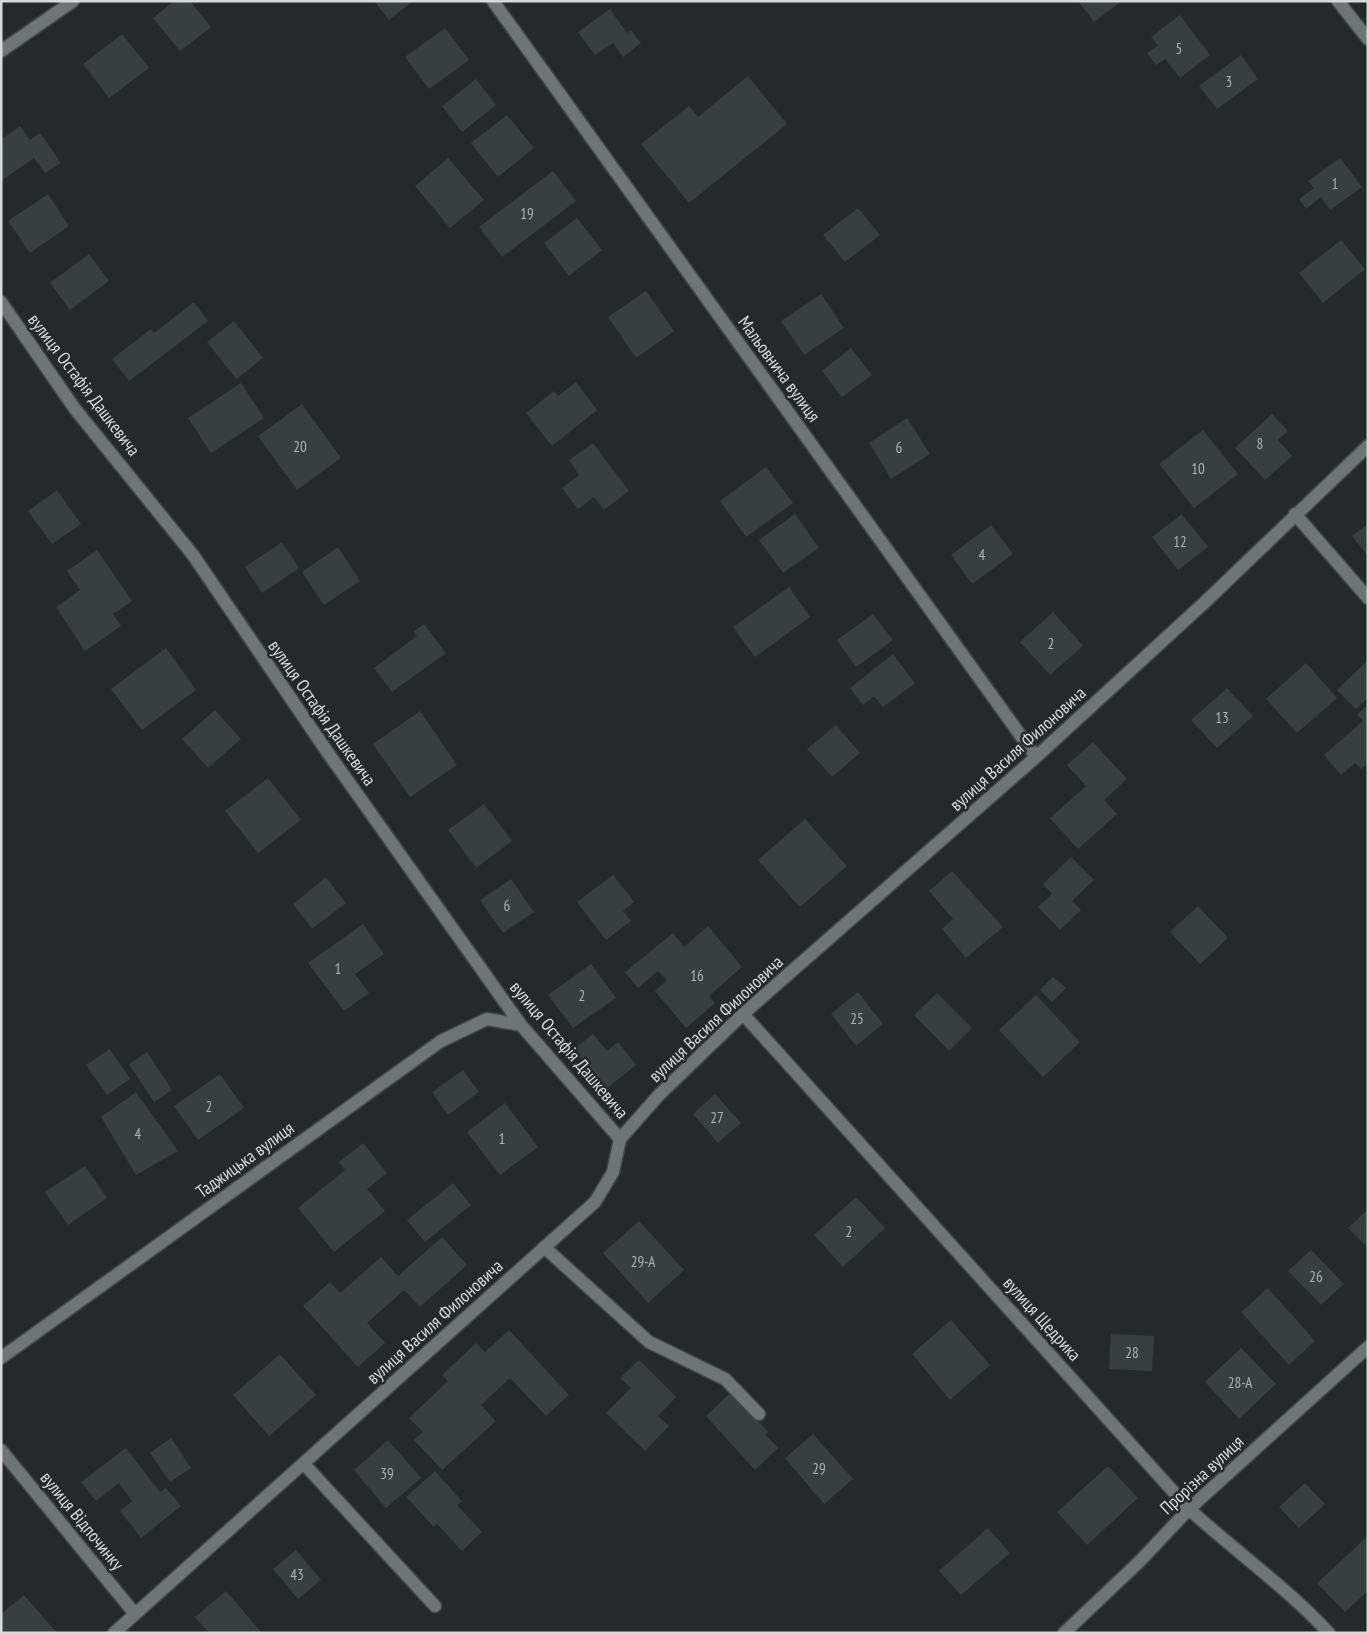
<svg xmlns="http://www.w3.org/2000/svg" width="1369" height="1634" viewBox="0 0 1369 1634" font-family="'PT Sans Narrow',sans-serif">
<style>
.building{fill:#374040}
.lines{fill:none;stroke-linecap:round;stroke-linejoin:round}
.minor-casing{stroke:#404747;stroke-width:15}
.minor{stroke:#6c7676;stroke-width:12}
.labels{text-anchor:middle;stroke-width:5;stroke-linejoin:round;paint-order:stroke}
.number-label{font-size:15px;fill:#aeb4b4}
.street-label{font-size:18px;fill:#d5dbdb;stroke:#222a2b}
</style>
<rect width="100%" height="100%" fill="#222a2b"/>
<path class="building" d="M174,1H190L211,27L180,51L153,18Z
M374,1H413L389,20Z
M1078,1H1122L1094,22Z
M610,9L627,33L631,30L641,43L623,57L613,43L595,55L578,32Z
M1180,15L1210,55L1180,78L1165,59L1156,65L1147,53L1158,45L1151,37Z
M445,28L469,60L429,89L405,57Z
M122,34L149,68L109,98L83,64Z
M1241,55L1258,79L1217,109L1199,86Z
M748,76L787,124L689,203L641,144L689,106L698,117Z
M476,79L496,105L462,132L442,106Z
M507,115L534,148L498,177L471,143Z
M20,126L30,140L40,133L61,163L45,173L34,158L1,181V140Z
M448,158L484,200L450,228L415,186Z
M1340,158L1362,187L1330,210L1321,197L1306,209L1299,199L1314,188L1308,181Z
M553,171L576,201L502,257L479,227Z
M48,194L69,226L30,253L8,221Z
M858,208L880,235L845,262L823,235Z
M577,218L602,250L569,276L544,243Z
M1341,240L1365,269L1323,303L1299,273Z
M89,254L109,281L70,310L50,283Z
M646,291L674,331L636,358L608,317Z
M821,294L844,328L804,355L781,321Z
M194,302L208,321L129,381L112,359L151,329L154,333Z
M234,321L263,358L236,379L207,342Z
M851,348L872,375L842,397L822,371Z
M576,382L597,410L552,446L526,413L554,391L558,396Z
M241,383L264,418L211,453L188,418Z
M302,404L341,458L297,490L258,436Z
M1272,414L1288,431L1278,440L1292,456L1265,480L1235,448Z
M907,418L930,454L891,479L869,443Z
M1203,430L1238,474L1194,508L1159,464Z
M593,443L629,491L604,510L594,497L578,509L562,488L579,475L569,460Z
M766,467L793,503L746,537L720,501Z
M57,490L81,524L52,544L28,511Z
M795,514L819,548L783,573L759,540Z
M1182,514L1208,547L1178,570L1152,537Z
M1368,524V556L1352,536Z
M991,525L1013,554L972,584L951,555Z
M282,542L299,568L262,593L245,567Z
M338,547L360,581L324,605L302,572Z
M97,550L132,601L113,614L121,626L85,651L56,607L80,590L67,571Z
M789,587L810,617L755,657L733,627Z
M1053,612L1083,646L1050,675L1020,642Z
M873,614L893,640L856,667L837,640Z
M424,624L446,653L392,692L374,668L417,636L413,632Z
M166,648L196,690L142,730L111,689Z
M893,654L915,683L883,707L874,696L863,705L850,688Z
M1367,661L1368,698L1356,709L1337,690Z
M1306,663L1337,698L1297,733L1266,699Z
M1227,688L1253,716L1217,748L1191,720Z
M1368,705V763L1361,769L1355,763L1341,775L1324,755L1363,721L1357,714Z
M215,710L241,739L208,768L182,739Z
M420,711L457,765L410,797L373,744Z
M836,725L860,753L832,777L807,749Z
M1093,742L1127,779L1104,800L1117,814L1078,849L1050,818L1086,786L1067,765Z
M268,778L301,820L258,853L225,811Z
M484,804L512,841L476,868L448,830Z
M805,819L847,866L800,907L758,860Z
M1071,857L1094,880L1072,901L1081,910L1060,930L1038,907L1052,894L1043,884Z
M952,871L1003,927L966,958L942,929L953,919L929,891Z
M613,875L634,902L623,911L631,921L606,940L577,902Z
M326,877L346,903L312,929L293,904Z
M511,879L534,912L503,933L480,900Z
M1198,906L1228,938L1200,964L1170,932Z
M363,924L384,954L355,974L369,993L344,1011L308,963Z
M708,926L742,967L709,996L715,1003L686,1028L655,991L667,980L658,971L638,988L625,972L673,933L684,947Z
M591,964L616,998L573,1028L548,995Z
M1053,977L1066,988L1052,1002L1040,990Z
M858,992L883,1024L856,1046L831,1014Z
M937,993L972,1028L949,1051L914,1015Z
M1036,995L1080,1042L1043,1077L999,1030Z
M593,1034L607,1051L618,1042L636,1065L606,1089L574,1049Z
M110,1049L130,1079L107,1095L86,1065Z
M147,1052L172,1090L154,1102L129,1064Z
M463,1070L479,1092L448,1115L432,1092Z
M220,1074L244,1108L198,1140L174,1106Z
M136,1092L178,1151L136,1175L101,1117Z
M715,1094L741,1123L718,1143L693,1114Z
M505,1103L538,1147L500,1175L467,1132Z
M363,1143L387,1173L367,1189L385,1211L334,1252L298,1208L345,1170L339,1162Z
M85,1166L107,1198L68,1225L45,1192Z
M453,1183L471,1205L425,1242L407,1220Z
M856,1197L885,1228L843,1267L814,1235Z
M1368,1209V1248L1348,1228Z
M639,1221L684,1270L648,1303L603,1253Z
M442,1237L467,1265L420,1307L404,1290L367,1323L385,1343L358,1367L303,1306L330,1282L340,1293L381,1257L398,1276Z
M1311,1250L1344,1284L1321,1305L1288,1271Z
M1268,1288L1315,1341L1289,1365L1241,1312Z
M951,1320L990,1365L950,1400L912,1354Z
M509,1330L569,1395L546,1416L510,1378L481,1405L496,1421L442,1470L414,1440L423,1432L409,1418L448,1381L442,1375L476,1343L485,1352Z
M1111,1334L1154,1336L1152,1371L1109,1369Z
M1241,1348L1276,1384L1239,1419L1205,1382Z
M280,1354L316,1395L269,1436L233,1395Z
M639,1360L676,1397L658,1416L669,1426L645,1451L606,1413L631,1388L620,1378Z
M731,1392L768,1432L765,1434L778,1448L755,1470L706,1416Z
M813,1434L853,1479L824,1504L785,1458Z
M171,1438L191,1468L170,1482L150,1453Z
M388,1440L421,1478L386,1508L354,1470Z
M126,1448L160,1492L166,1488L181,1506L141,1538L120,1511L132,1501L119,1483L96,1501L81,1482Z
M1108,1466L1138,1498L1087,1545L1057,1512Z
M435,1471L462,1501L457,1505L482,1532L462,1551L437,1524L434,1527L406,1497Z
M1305,1483L1325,1504L1299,1528L1279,1507Z
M988,1528L1010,1553L961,1595L939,1571Z
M1368,1536V1591L1345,1612L1317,1583Z
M296,1550L321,1580L298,1599L273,1569Z
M226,1591L262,1633H209L195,1617Z
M24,1595L57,1633H1V1614Z"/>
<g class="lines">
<g class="minor-casing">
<path id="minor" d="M493,1L1036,757
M1338,1L1368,39
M1,51L73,1
M1,302L75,409L193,555L328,753L521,1025L620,1139
M1295,514L1368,598
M743,1014L1189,1509C1235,1551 1286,1587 1329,1633
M544,1247L649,1342L725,1379L759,1414
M1,1358L441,1041L487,1019L521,1025
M1,1450L135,1614
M304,1464L435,1606
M114,1633L595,1202L613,1172L620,1139L659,1095L743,1014L1036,757L1204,603L1368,446
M1064,1633L1140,1561L1189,1509L1368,1347"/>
</g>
<use href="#minor" class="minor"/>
</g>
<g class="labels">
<g class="number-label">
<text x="1179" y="54">5</text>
<text x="1229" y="87">3</text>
<text x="1335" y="189">1</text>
<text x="527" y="219">19</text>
<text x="1260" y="449">8</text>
<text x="300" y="452">20</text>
<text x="899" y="453">6</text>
<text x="1198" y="474">10</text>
<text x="1180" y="547">12</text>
<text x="982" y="560">4</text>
<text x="1051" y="649">2</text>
<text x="1222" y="723">13</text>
<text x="507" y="911">6</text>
<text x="338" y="974">1</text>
<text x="697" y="981">16</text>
<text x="582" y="1001">2</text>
<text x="857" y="1024">25</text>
<text x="209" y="1112">2</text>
<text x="717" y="1123">27</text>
<text x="138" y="1139">4</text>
<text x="502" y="1144">1</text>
<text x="849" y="1237">2</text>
<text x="643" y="1267">29-А</text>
<text x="1316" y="1282">26</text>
<text x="1132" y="1358">28</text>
<text x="1240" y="1388">28-А</text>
<text x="819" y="1474">29</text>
<text x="387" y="1479">39</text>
<text x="297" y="1580">43</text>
</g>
<g class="street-label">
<text transform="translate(779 369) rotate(54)" y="6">Мальовнича вулиця</text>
<text transform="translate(84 385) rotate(53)" y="6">вулиця Остафія Дашкевича</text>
<text transform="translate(322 713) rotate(55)" y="6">вулиця Остафія Дашкевича</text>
<text transform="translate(1018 749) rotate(-42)" y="6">вулиця Василя Филоновича</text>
<text transform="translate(716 1019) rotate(-43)" y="6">вулиця Василя Филоновича</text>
<text transform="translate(569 1050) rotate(50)" y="6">вулиця Остафія Дашкевича</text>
<text transform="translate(245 1160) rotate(-36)" y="6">Таджицька вулиця</text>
<text transform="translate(1042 1319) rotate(48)" y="6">вулиця Щедрика</text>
<text transform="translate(435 1322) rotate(-42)" y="6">вулиця Василя Филоновича</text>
<text transform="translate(1202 1475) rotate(-43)" y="6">Прорізна вулиця</text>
<text transform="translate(82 1521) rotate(51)" y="6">вулиця Відпочинку</text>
</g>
</g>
<rect width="1369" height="1634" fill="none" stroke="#d5dbdb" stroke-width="5"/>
</svg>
